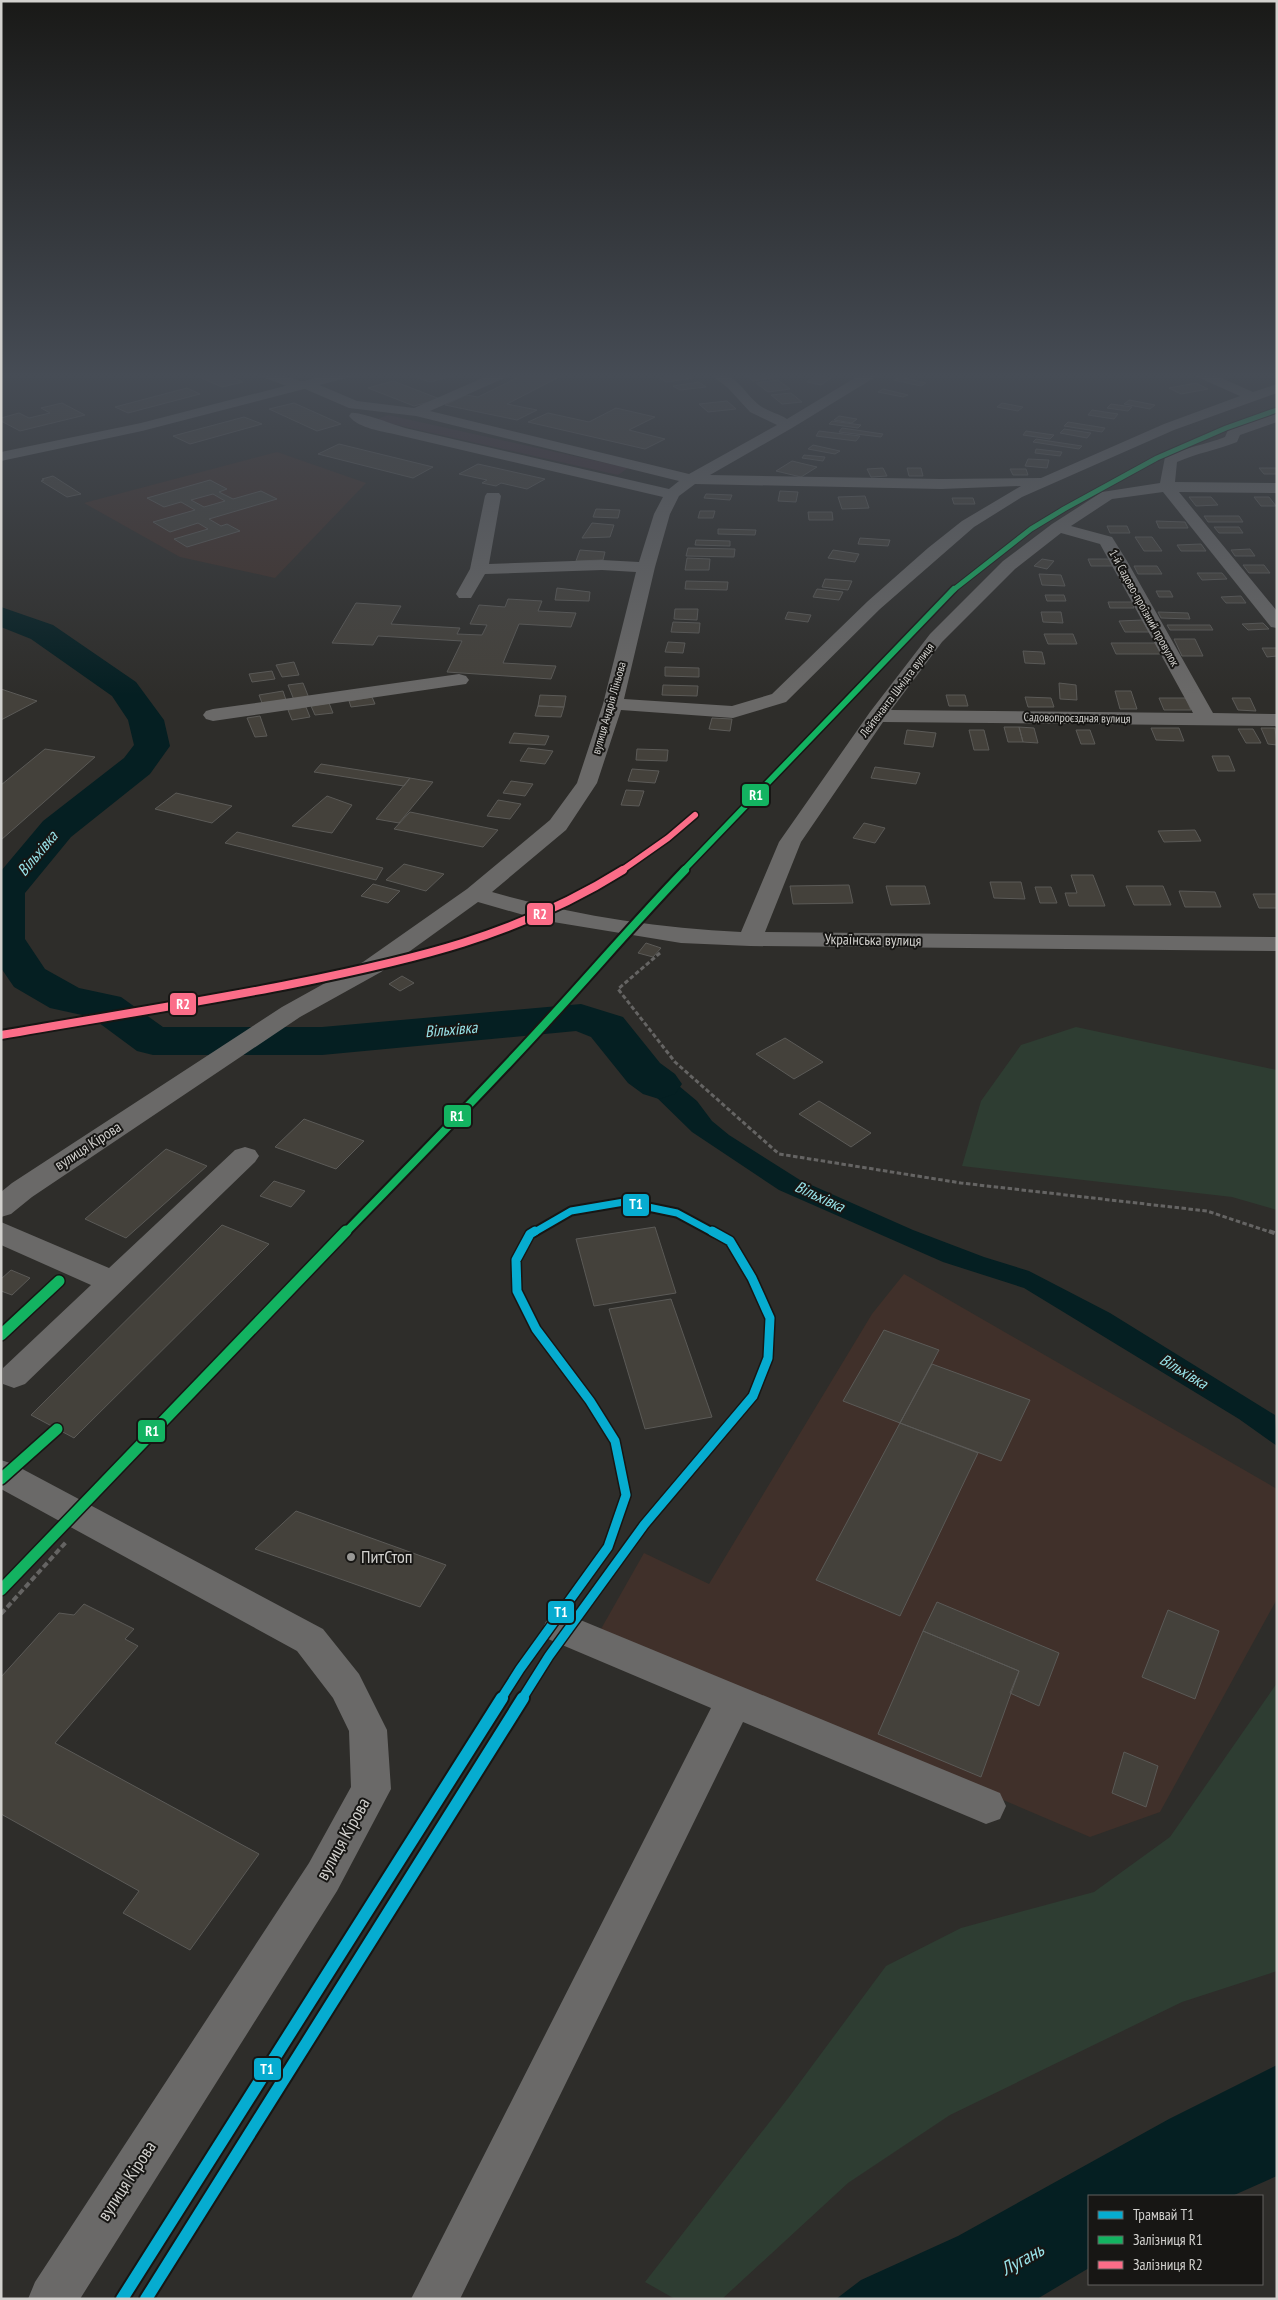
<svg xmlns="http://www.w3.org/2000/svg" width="1278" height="2300" viewBox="0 0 1278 2300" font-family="'PT Sans Narrow',sans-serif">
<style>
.commercial{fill:#3f2f35}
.education{fill:#40302a}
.green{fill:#2e3d32}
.water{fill:#051f22}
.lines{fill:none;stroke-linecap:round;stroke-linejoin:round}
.river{fill:#051f22;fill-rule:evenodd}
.building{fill:#44413b;stroke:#5b5a57;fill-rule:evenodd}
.path-far1{stroke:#656463;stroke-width:3;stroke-dasharray:4.5 2.5;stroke-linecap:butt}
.path{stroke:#656463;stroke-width:4;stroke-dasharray:6 3;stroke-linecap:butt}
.minor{fill:#6a6968;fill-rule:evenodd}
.major{fill:#6a6a69;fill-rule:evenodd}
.rail-1-far3-casing{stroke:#171614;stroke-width:7}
.rail-1-far2-casing{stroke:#171614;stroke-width:9}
.rail-1-far1-casing{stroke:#171614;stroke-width:12}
.rail-1-casing{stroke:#171614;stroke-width:14}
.rail-2-far1-casing{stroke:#171614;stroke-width:9}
.rail-2-casing{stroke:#171614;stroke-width:12}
.rail-1-far3{stroke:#13b361;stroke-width:5}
.rail-1-far2{stroke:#13b361;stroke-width:6}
.rail-1-far1{stroke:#13b361;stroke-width:8}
.rail-1{stroke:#13b361;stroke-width:11}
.rail-2-far1{stroke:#fb6d88;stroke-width:6}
.rail-2{stroke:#fb6d88;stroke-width:8}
.tram-1-far2-casing{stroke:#171614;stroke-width:11}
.tram-1-far1-casing{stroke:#171614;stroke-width:12}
.tram-1-casing{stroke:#171614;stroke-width:16}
.tram-1-far2{stroke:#06acd0;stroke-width:7}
.tram-1-far1{stroke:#06acd0;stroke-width:9}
.tram-1{stroke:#06acd0;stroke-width:12}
.poi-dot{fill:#999895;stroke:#171614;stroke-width:2}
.labels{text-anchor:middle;stroke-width:4;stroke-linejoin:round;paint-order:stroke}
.far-street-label{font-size:12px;fill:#d2d1ce;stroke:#171614}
.street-label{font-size:15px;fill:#d2d1ce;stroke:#171614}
.water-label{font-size:16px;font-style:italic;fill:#98e2e8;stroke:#171614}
.near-poi-label{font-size:18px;fill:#d2d1ce;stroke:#171614;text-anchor:start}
.near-street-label{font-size:18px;fill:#d2d1ce;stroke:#171614}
.near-water-label{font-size:19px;font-style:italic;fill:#98e2e8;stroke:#171614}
.line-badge{stroke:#171614;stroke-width:2}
.badge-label{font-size:14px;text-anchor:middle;font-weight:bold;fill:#fff}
</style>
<rect width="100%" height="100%" fill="#2e2d2a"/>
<path class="commercial" d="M388,415L628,468L618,475L375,420Z"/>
<path class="education" d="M277,452L366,483L275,578L180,557L84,503Z
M904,1274L1277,1489V1599L1160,1812L1090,1837L601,1629L644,1553L709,1584L872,1314Z"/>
<path class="green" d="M1076,1027L1277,1070V1210L1232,1197L962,1166L981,1101L1021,1045Z
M1277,1683V1971L1182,2002L950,2115L848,2183L722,2299H675L645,2282L789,2097L886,1966L961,1928L1094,1892L1170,1837Z"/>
<path class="water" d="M623,1035L637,1057L667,1076L697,1101L712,1121L729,1135L800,1180L913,1230L984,1257L1029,1271L1110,1313L1275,1415L1277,1446L1239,1419L1024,1288L943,1262L779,1190L692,1132L609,1051L600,1038Z
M1277,2065V2176L1232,2196H1089V2268L1037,2299H836L861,2280L958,2236L1169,2119Z"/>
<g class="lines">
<path class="river" d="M1,607L53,625L136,682L164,720L170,746L150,774L71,837L25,893V939L45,969L79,988L121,997L163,1027H322L581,1004L623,1017L660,1063L675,1074L682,1084L675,1094L659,1099L643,1094L628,1083L591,1037L576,1031L322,1055H153L137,1051L91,1017L50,1008L14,987L1,968V871L43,821L124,758L134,745L128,720L112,696L31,639L1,627Z"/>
</g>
<path class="building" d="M190,373H222L243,382L222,387Z
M430,373H464L430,382L415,377Z
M527,373L559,377L507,404L537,410L517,420L445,405L466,395L478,397Z
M770,373L777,377L753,381L743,374Z
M688,374L693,378L666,382L660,378Z
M816,375L831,378L821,385L807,382Z
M900,377L926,383L921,386L894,380Z
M778,380L790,389L768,392L756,383Z
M393,381L440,399L414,406L368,388Z
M699,382L706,387L680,390L673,386Z
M1196,383L1208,389L1181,394L1169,388Z
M187,388L200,394L128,413L115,407Z
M883,389L908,395L903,397L878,392Z
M791,393L802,402L782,404L771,395Z
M1129,400L1155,405L1150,409L1124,404Z
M727,401L736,409L708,412L699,404Z
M62,403L85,415L20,431L1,421V418L19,413L29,418L50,413L41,408Z
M294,403L341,424L317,431L269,409Z
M1002,403L1023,407L1018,411L997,407Z
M1111,404L1132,407L1128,411L1107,408Z
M616,408L655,417L629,430L665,439L645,449L528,422L548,413L589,422Z
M1092,410L1118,414L1114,419L1088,415Z
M839,416L857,419L852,423L834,420Z
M244,417L262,424L190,444L173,436Z
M832,421L861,425L858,428L829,424Z
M1068,422L1105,428L1102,432L1064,426Z
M842,428L883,434L881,437L839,432Z
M1064,429L1091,433L1087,438L1060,433Z
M819,431L860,436L856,441L816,436Z
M1026,431L1054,435L1050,439L1023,435Z
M1036,439L1082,446L1079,449L1033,442Z
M339,444L433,467L413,478L318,454Z
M813,445L840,451L835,454L808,449Z
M1036,449L1062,452L1060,456L1035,453Z
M804,455L825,457L823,461L802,458Z
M1028,459L1049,460L1047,468L1025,466Z
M792,461L817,467L801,477L776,471Z
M478,464L545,479L527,489L501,483L496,486L482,483L487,480L459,474Z
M883,468L887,476L871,477L867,469Z
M907,468H921L923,476H909Z
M1259,468H1276L1277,474H1264Z
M1010,469H1026L1028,475H1013Z
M53,476L81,494L67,497L41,481L44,480L42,479Z
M210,480L227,489L219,492L233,499L261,491L277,499L209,519L221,526L227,524L240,531L187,547L174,539L208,529L198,523L170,532L153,522L195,510L181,502L164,507L147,498ZM213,494L225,501L204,507L191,500Z
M780,491L798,492L796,502L778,501Z
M706,494L732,495L730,500L704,498Z
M865,496L869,508L842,509L838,497Z
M1189,497H1211L1218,505L1196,506Z
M1254,497H1269L1276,506H1261Z
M952,498H973L975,504H954Z
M596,509L620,510L618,518L593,517Z
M700,511H715L713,518H698Z
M808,512H832L833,520H809Z
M1204,516H1239L1243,522H1208Z
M1156,521L1185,522L1188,528H1159Z
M592,523L614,525L610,537L582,538Z
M1107,526H1127L1130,533H1110Z
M1214,527H1239L1243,533H1219Z
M718,529L756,530L755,535L718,534Z
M1135,537H1152L1162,551H1144Z
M860,538L890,540L888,546L858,544Z
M696,540L730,541V546L695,545Z
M1201,544L1206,551H1181L1177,545Z
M688,548L735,549L734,557L686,556Z
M1250,549L1255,556H1235L1231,550Z
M580,550L605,552L603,560L576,561Z
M833,550L859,554L855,562L828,558Z
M687,558L710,559L709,570H685Z
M1042,559L1054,561L1047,569L1034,566Z
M1088,559H1110L1113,566H1091Z
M1243,565H1264L1270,573H1249Z
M1134,566H1157L1162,574H1138Z
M1197,573H1222L1227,579L1202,580Z
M1039,574L1061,575L1065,586L1042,585Z
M825,579L852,581L848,590L822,587Z
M686,581L728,582L727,590L685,589Z
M557,588L590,592L589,601L555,600Z
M817,589L843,592L839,600L813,597Z
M1156,591H1170L1173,597H1159Z
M1045,595H1064L1066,601H1047Z
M1241,596L1246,603H1226L1221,597Z
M508,599L542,601L538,611L576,613L571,627L519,624L503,663L556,666L551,679L447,672L462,641L378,636L373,645L332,643L356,603L401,606L391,624L460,628L457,634L482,635L487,625L470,624L479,605L505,607Z
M1108,602H1132L1134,608H1110Z
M675,609H698L697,620L674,619Z
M788,612L811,615L808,622L785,619Z
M1041,612H1061L1063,623L1043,622Z
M1158,612L1188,613L1190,619L1161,618Z
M1143,620L1149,632H1125L1119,621Z
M673,622L700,623L699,633L671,632Z
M1263,623L1269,629L1248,630L1242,624Z
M1167,625H1210L1213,630H1170Z
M1044,634H1073L1077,644H1048Z
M1174,639H1195L1203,656H1182Z
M668,642L685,643L683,653L665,652Z
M1111,643H1157L1162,654H1116Z
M1262,648H1277V656L1267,657Z
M1023,651L1042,652L1045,664L1025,663Z
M294,662L299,675L282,677L276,665Z
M665,667L699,668V677L665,676Z
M272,671L275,679L252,682L249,674Z
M303,683L309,698L294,700L288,685Z
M1059,683L1076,685L1077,700L1060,699Z
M663,685L698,686L697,696L662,695Z
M1,689L37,701L1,720Z
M283,691L286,700L262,703L259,695Z
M1115,691H1131L1137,709H1120Z
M540,695L566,696L564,707L538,706Z
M946,695H965L968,706H949Z
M372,697L375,704L351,707L349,701Z
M1025,697L1051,698L1054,707H1028Z
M1159,698H1186L1191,710H1164Z
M1232,698H1250L1256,711L1238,710Z
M329,703L333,713L315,715L311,706Z
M538,706L564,707L561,717L535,716Z
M306,707L310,717L292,720L288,710Z
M260,716L267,736L255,737L247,718Z
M712,718L732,719L730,731L709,729Z
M1004,727H1019L1023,742H1008Z
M1019,727L1034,728L1038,743L1023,742Z
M1151,728H1179L1184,741L1156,740Z
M1261,728H1275L1277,745L1268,744Z
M1238,729H1253L1261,743H1246Z
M907,730L936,733L933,747L904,744Z
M969,730H984L989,750H974Z
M1076,730H1090L1095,744H1081Z
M514,733L549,736L545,745L509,743Z
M528,748L553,751L545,764L520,761Z
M45,749L95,757L1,840V785Z
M637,749L668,750L667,761L636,760Z
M1212,756H1229L1235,771H1218Z
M321,764L410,778L404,786L314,772Z
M875,767L920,773L916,784L871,778Z
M632,769L659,771L655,783L628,781Z
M410,778L433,782L399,823L376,819Z
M511,781L533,784L525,796L503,793Z
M626,790L644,791L639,806L621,805Z
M176,793L232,806L212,823L155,809Z
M327,796L352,805L332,833L292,826Z
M498,800L521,804L510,819L487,816Z
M410,812L498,830L483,847L394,829Z
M864,823L885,828L875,843L853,838Z
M1195,830L1201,841L1164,842L1158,831Z
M237,832L383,868L376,880L225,843Z
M404,864L444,874L426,891L386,880Z
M1071,875H1093L1105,906H1069L1065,893H1077Z
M990,882H1021L1025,899L994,898Z
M373,884L400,891L388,903L361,896Z
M849,885L853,903L793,904L790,886Z
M886,886H925L930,904L891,905Z
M1126,886H1163L1171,905H1134Z
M1035,887H1051L1057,903H1040Z
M1179,891L1215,892L1221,907H1185Z
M1253,894H1277V908H1259Z
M646,943L661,948L653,957L638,953Z
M402,976L414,983L400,991L389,984Z
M785,1038L823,1062L794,1079L756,1054Z
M819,1101L871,1133L851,1147L799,1114Z
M304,1119L364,1141L336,1169L275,1147Z
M166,1149L207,1166L126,1238L85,1219Z
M274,1181L305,1191L291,1207L260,1196Z
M222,1225L269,1244L74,1438L31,1415Z
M655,1227L676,1293L594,1306L576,1239Z
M11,1270L30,1278L12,1295L1,1291V1279Z
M671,1299L712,1417L645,1429L609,1309Z
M884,1330L939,1350L900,1423L843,1401Z
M932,1364L1030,1400L1001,1461L900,1423Z
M900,1423L978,1453L900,1616L816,1580Z
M296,1511L446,1565L420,1607L255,1549Z
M937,1602L1059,1653L1039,1706L1010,1693L1019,1671L923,1631Z
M84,1604L134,1629L125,1639L138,1646L55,1743L259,1854L190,1950L123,1913L139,1891L1,1814V1677L59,1613L74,1615Z
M1168,1610L1219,1631L1195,1699L1142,1677Z
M923,1631L1019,1671L981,1777L878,1734Z
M1124,1752L1158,1766L1146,1807L1112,1793Z"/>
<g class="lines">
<path class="path-far1" d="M660,953L618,989L675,1062L779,1154L961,1183L1207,1211L1273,1233"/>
<path class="path" d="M1269,1231L1277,1234
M1,1614L67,1541"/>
<path class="minor" d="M257,373H276L300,381H310L357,401L414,408L494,373H510L509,376L430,411L689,474L777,425L750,412L728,388L709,373C739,373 739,388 759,405C765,410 779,414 787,419L863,373H878L877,376L792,428L710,475L941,479L1041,478L1164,424L1240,396L1195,376L1194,373H1210L1253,392L1277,384V393L1174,430L1022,497L974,527L880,609L786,702L733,718L621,710L597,783L566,830L492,892C573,915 657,928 741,932L779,842L870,712L930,634L1003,561L1052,524L1102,492L1160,483L1165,457C1185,447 1205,445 1225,437L1228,430L1277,413V422L1240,435L1237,442C1217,450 1197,453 1177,462L1175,482L1277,483V493L1179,492L1277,611V628L1271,627L1163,492L1112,499L1071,526L1112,537L1127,561L1213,713L1277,714V726L883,722L801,842L765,932L1277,937V951L750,946L681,943L541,920L478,902L381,972L300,1017L32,1197L11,1214L1,1217V1192L12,1183L282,1007L363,962L467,889L550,820L577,783L603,704L636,572L602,570L485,574L471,598H459L456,594L470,569L485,496L487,493H499L501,496L489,564L602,560L639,562L654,514L663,497L398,435C383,431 359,429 349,416L351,413C358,411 395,425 405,428L669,489L679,481L416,416L349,408L305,389H295L259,376ZM695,484L941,489L1021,486L962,521L928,548L868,601L772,694L732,706L624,699L655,567L670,514L679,496ZM1061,533L1100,544L1193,713L891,710L942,642L1015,569Z
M459,674L466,676L469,680L466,684L213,721L206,719L203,715L206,711L213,709Z
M245,1147L255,1150L259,1156L255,1162L25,1384L14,1388L3,1384V1368L91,1285L1,1245V1222L109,1268L235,1150Z
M1,1460L13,1464L323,1629L359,1674L387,1730L391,1789L337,1891L80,2299H28L35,2282L309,1863L351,1787L349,1731L333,1698L297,1651L1,1489Z
M561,1612L1000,1793L1006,1806L1000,1819L986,1824L743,1722L460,2299H411L711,1708L548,1639L543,1628L548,1617Z"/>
<path class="major" d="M335,373H356L354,376L142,431L1,461V452L141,423Z"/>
<g class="rail-1-far3-casing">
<path id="rail-1-far3" d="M952,591L1031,529L1064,509L1157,458L1226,428L1277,410"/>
</g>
<g class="rail-1-far2-casing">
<path id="rail-1-far2" d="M683,871L954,589"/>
</g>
<g class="rail-1-far1-casing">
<path id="rail-1-far1" d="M345,1233C411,1165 478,1097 542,1027C590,975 636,921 685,870"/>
</g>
<g class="rail-1-casing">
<path id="rail-1" d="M1,1335L59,1281
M1,1479L57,1429
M1,1590L346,1231"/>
</g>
<g class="rail-2-far1-casing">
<path id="rail-2-far1" d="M621,871L668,838L695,815"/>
</g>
<g class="rail-2-casing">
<path id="rail-2" d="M1,1035C98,1018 196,1003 292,984C412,960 518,936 623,870"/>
</g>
<use href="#rail-1-far3" class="rail-1-far3"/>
<use href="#rail-1-far2" class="rail-1-far2"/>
<use href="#rail-1-far1" class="rail-1-far1"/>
<use href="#rail-1" class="rail-1"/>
<use href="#rail-2-far1" class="rail-2-far1"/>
<use href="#rail-2" class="rail-2"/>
<g class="tram-1-far2-casing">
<path id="tram-1-far2" d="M533,1233L571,1211L624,1202L677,1213L714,1233"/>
</g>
<g class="tram-1-far1-casing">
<path id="tram-1-far1" d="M501,1699L520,1669L608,1547L626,1495L615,1441L590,1401L536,1329L517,1291L516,1260L530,1234L535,1231
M522,1699L549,1656L644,1525L753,1396L768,1358L770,1318L752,1278L730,1241L712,1231"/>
</g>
<g class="tram-1-casing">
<path id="tram-1" d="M122,2299L502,1698
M146,2299L523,1698"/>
</g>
<use href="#tram-1-far2" class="tram-1-far2"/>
<use href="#tram-1-far1" class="tram-1-far1"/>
<use href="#tram-1" class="tram-1"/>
</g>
<linearGradient id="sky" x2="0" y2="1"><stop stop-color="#191917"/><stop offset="0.54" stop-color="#464c55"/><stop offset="1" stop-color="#464c55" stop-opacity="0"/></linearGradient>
<rect width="1278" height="695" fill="url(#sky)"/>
<circle class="poi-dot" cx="351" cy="1557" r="5"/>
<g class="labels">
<g class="far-street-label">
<text transform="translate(1144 608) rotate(61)" y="4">1-й Садово-проїзний провулок</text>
<text transform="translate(897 690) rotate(-53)" y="4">Лейтенанта Шмідта вулиця</text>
<text transform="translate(609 708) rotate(-74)" y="4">вулиця Андрія Ліньова</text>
<text transform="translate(1077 718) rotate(1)" y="4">Садовопроєздная вулиця</text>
</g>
<g class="street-label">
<text transform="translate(873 940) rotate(1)" y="5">Українська вулиця</text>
<text transform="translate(88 1146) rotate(-33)" y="5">вулиця Кірова</text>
</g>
<g class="water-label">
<text transform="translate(37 853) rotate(-50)" y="6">Вільхівка</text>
<text transform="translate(451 1029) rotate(-5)" y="6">Вільхівка</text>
<text transform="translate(820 1196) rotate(25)" y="6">Вільхівка</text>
<text transform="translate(1184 1371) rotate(31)" y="6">Вільхівка</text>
</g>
<g class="near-poi-label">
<text x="361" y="1563">ПитСтоп</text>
</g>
<g class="near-street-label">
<text transform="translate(343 1839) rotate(-61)" y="6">вулиця Кірова</text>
<text transform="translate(127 2181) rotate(-57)" y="6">вулиця Кірова</text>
</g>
<g class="near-water-label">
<text transform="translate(1022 2259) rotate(-29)" y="7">Лугань</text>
</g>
</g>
<g class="line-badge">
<rect x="741" y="783" width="29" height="24" rx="5" fill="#13b361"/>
<rect x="526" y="902" width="28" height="24" rx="5" fill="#fb6d88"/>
<rect x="169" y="992" width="28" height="24" rx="5" fill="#fb6d88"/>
<rect x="443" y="1104" width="29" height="24" rx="5" fill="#13b361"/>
<rect x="622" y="1193" width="28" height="24" rx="5" fill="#06acd0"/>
<rect x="137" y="1419" width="29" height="24" rx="5" fill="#13b361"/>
<rect x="547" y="1600" width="28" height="24" rx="5" fill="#06acd0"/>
<rect x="253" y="2057" width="29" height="24" rx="5" fill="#06acd0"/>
</g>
<g class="badge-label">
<text x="756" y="800">R1</text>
<text x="540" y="919">R2</text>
<text x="183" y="1009">R2</text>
<text x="457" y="1121">R1</text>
<text x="636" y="1209">T1</text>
<text x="152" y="1436">R1</text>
<text x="561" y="1617">T1</text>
<text x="267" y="2074">T1</text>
</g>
<rect width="1278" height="2300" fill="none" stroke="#d2d1ce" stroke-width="5"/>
<rect x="1088" y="2195" width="175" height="90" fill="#171614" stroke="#62615e"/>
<rect x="1098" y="2211" width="25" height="8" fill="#06acd0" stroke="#62615e"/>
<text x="1133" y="2220" font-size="15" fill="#d2d1ce">Трамвай T1</text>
<rect x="1098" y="2236" width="25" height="8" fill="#13b361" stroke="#62615e"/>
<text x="1133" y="2245" font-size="15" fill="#d2d1ce">Залізниця R1</text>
<rect x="1098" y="2261" width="25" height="8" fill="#fb6d88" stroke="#62615e"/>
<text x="1133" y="2270" font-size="15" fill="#d2d1ce">Залізниця R2</text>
</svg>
